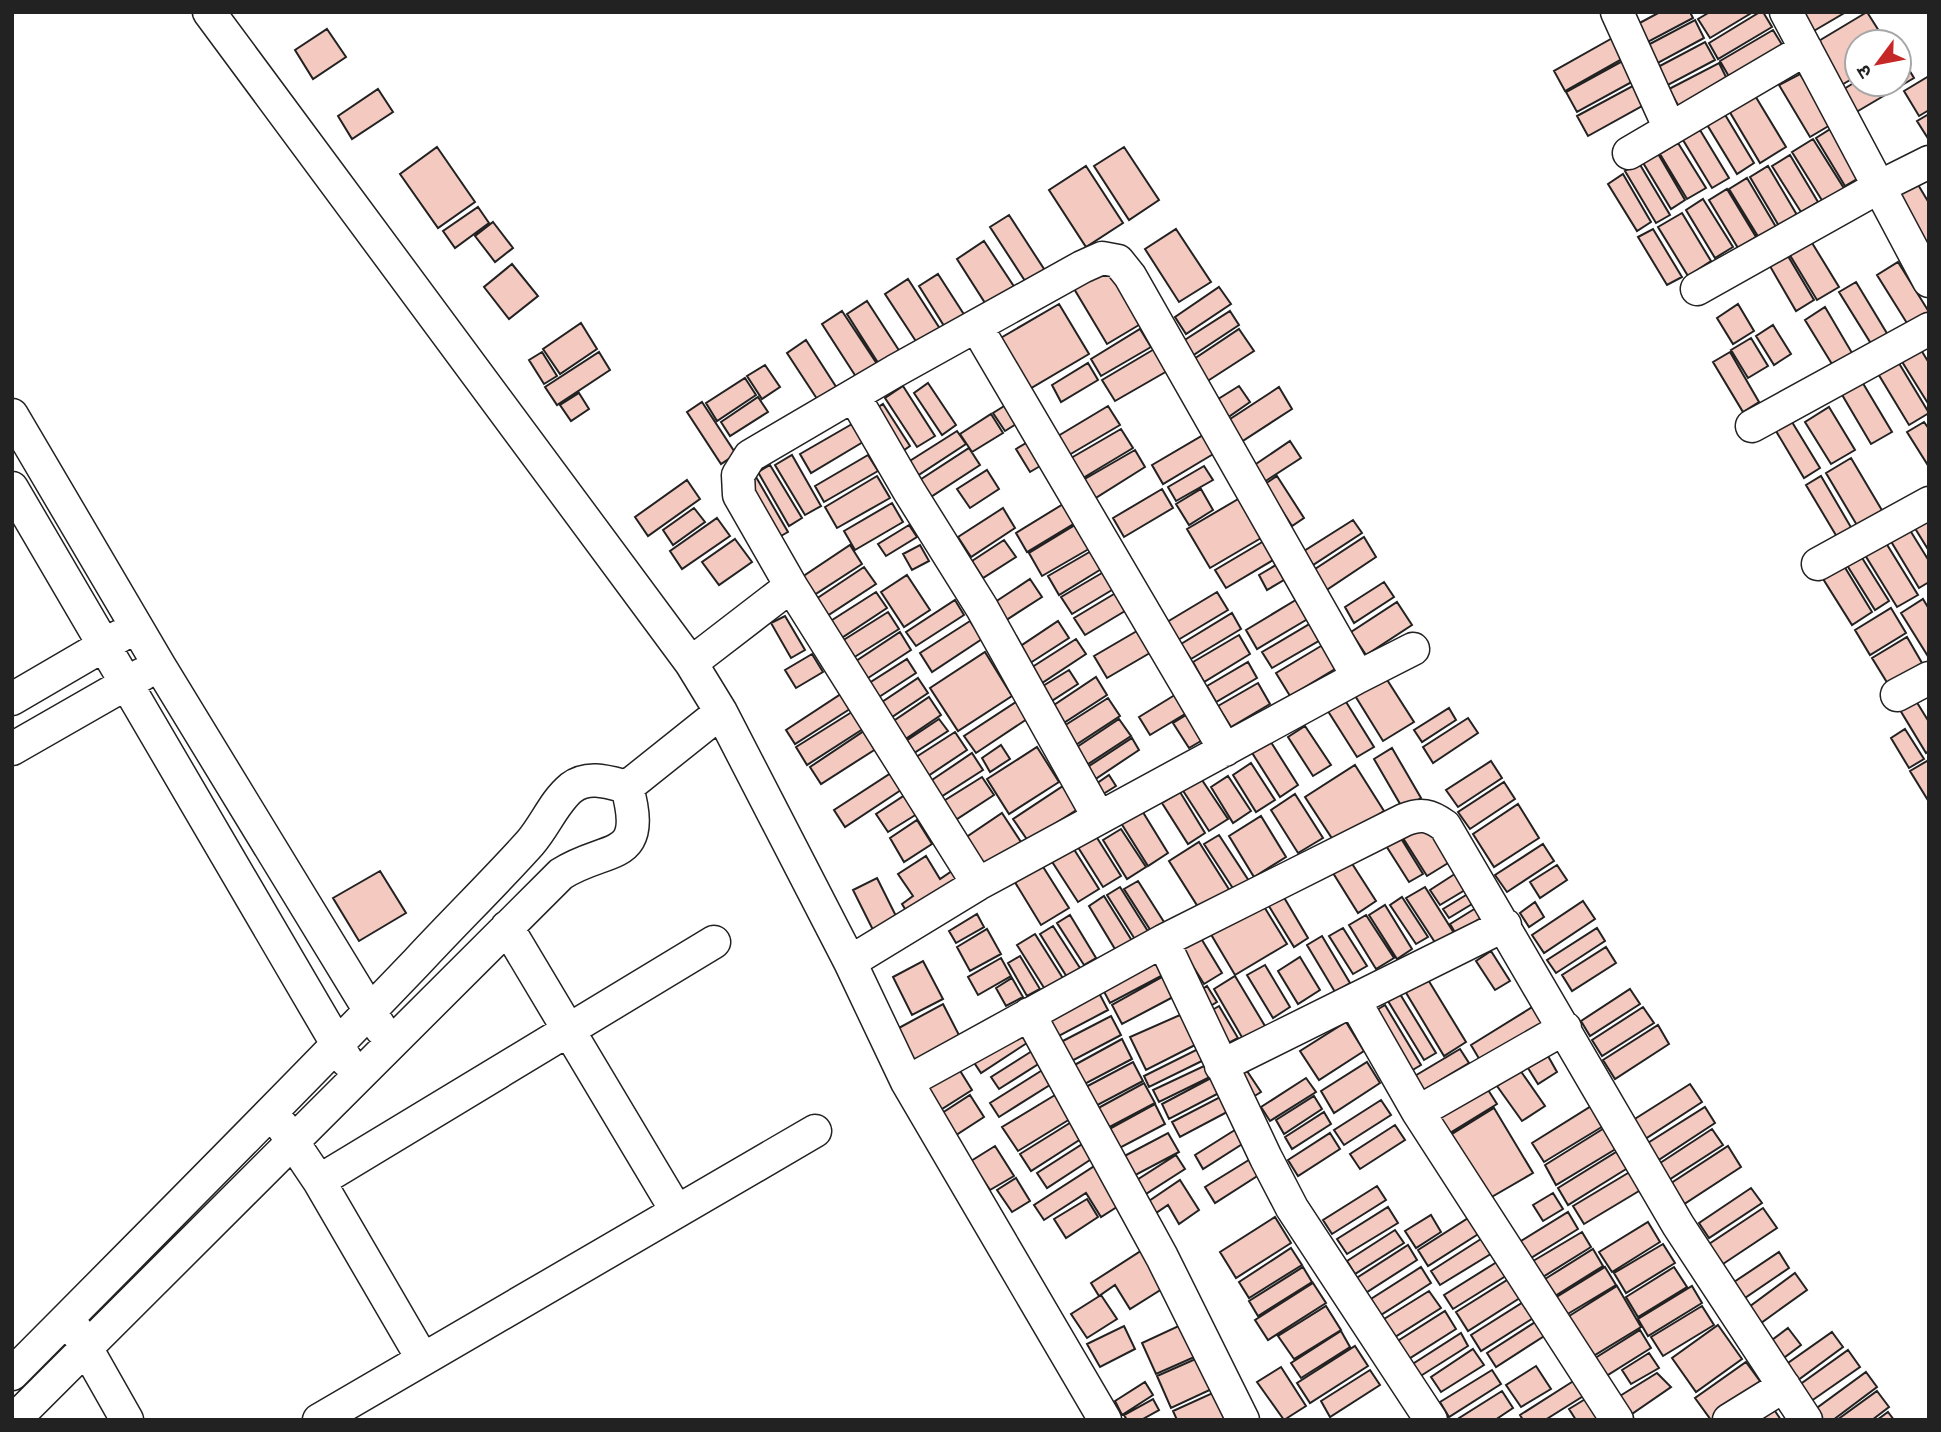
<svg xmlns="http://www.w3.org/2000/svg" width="1941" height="1432" viewBox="0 0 1941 1432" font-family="'Roboto Condensed','Noto Sans Devanagari',sans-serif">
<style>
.building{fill:#f3c9c0;stroke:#222;stroke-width:2}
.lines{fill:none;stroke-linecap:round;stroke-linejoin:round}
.minor-casing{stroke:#222;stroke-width:35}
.minor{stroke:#fff;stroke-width:32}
</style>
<rect width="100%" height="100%" fill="#fff"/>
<path class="building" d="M1660,12H1690L1693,18L1644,44L1634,26Z
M1710,12H1753L1710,38L1698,19Z
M1760,12H1763L1772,27L1718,59L1709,43Z
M1800,12H1846L1812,32Z
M1867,12L1886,42H1857V76L1838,87L1812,45Z
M1695,20L1704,38L1656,64L1646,46Z
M327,29L346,57L313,79L295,50Z
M1773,30L1784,48L1731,80L1720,61Z
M1616,36L1627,56L1565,91L1554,71Z
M1705,42L1715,60L1666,86L1656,68Z
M1900,55L1914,78L1853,114L1839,92L1857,81V84H1899Z
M1628,58L1639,78L1577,112L1566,92Z
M1719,63L1728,81L1679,107L1669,89Z
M1800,74L1832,124L1810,137L1779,85Z
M1929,76V110L1919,116L1904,91Z
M1640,82L1651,101L1588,136L1577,116Z
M378,89L393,112L352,139L338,116Z
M1751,89L1786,147L1760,163L1725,104Z
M1724,113L1754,163L1737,174L1706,123Z
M1929,114V140L1917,121Z
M1832,128L1862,176L1845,186L1816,138Z
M1700,130L1729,178L1712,188L1683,140Z
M1813,139L1845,190L1823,202L1792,152Z
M1678,143L1706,188L1687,199L1660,154Z
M437,147L475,202L438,228L400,174Z
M1124,147L1159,200L1129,220L1094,166Z
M1657,152L1685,200L1671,209L1642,161Z
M1790,155L1818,202L1801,212L1772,166Z
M1639,163L1670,215L1656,223L1625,171Z
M1086,166L1123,223L1086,247L1049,190Z
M1768,166L1797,215L1779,226L1750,177Z
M1623,174L1651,222L1637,231L1608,184Z
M1747,178L1776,227L1759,238L1729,189Z
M1917,183L1929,203V251L1896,196Z
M1727,189L1756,237L1738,248L1709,200Z
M1703,199L1733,247L1715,258L1686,210Z
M478,207L489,223L455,248L443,231Z
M1682,213L1711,261L1688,276L1658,227Z
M1009,215L1046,272L1027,284L990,227Z
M493,222L513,248L495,262L475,236Z
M1176,229L1211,282L1179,302L1145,249Z
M1653,229L1682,277L1667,285L1638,237Z
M1806,233L1839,287L1817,300L1785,247Z
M984,241L1015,288L987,306L957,259Z
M1785,251L1814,300L1796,311L1767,261Z
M1898,262L1929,312V317L1910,328L1877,275Z
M1116,263L1149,319L1107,344L1073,287Z
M512,264L538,296L509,319L484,287Z
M938,274L965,316L946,329L919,286Z
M908,279L944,335L921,349L885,294Z
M1856,282L1891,340L1875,350L1839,292Z
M1219,287L1231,304L1186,334L1175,317Z
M867,301L902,355L882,369L847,314Z
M1059,304L1089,354L1021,394L992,343Z
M1738,304L1754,331L1733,344L1717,318Z
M1825,307L1855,358L1835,369L1805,320Z
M842,311L881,370L860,383L822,324Z
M1230,311L1239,325L1189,358L1180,343Z
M581,323L597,349L560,374L543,349Z
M1773,325L1791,354L1774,365L1756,336Z
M1140,329L1151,347L1101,376L1091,359Z
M1239,329L1254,351L1203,384L1188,363Z
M1751,338L1768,366L1748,378L1731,350Z
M806,340L842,396L823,408L787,353Z
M1915,340L1929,363V405L1896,352Z
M1156,348L1169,370L1115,401L1102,380Z
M542,352L557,376L544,384L529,360Z
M599,352L610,370L557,405L545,387Z
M1730,352L1759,402L1743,412L1713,362Z
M1894,355L1929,413L1909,425L1874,367Z
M1088,363L1098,380L1061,402L1052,385Z
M765,365L780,387L762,399L747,376Z
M745,378L756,395L717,421L706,403Z
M1861,380L1892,432L1871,444L1841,393Z
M928,383L956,425L942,435L914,393Z
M903,386L935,436L917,447L885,398Z
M1239,386L1250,402L1227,418L1215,401Z
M1279,387L1292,409L1238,444L1224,423Z
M579,393L589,409L571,421L560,405Z
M758,397L768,412L730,436L721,422Z
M1017,398L1029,416L1005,431L993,413Z
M702,402L736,454L721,464L687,412Z
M883,404L910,446L894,457L866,415Z
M1108,406L1120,425L1069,455L1058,436Z
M1829,407L1855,450L1831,464L1805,422Z
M991,414L1003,433L972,452L960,434Z
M1792,422L1820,468L1804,478L1776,431Z
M1924,422L1929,429V467L1907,432Z
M852,424L863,442L811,473L800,454Z
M1121,429L1133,448L1083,478L1071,458Z
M957,431L966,444L914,478L905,464Z
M1205,434L1215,453L1163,484L1152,465Z
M1038,436L1052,459L1030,472L1016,449Z
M1290,441L1301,458L1261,484L1250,468Z
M969,448L980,465L923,502L912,485Z
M1135,450L1145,467L1094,499L1083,480Z
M792,455L821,506L805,515L775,465Z
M868,455L878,471L824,502L815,486Z
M1851,458L1883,512L1858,527L1826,473Z
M770,465L802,518L789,526L758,472Z
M1204,466L1213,480L1176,501L1168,487Z
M987,470L999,489L970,508L957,489Z
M877,476L890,498L837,528L825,507Z
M1277,476L1304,518L1292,526L1265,484Z
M1821,476L1852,529L1837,537L1806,485Z
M756,477L788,532L772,541L740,486Z
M687,480L700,499L648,536L635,517Z
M1162,489L1173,508L1124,537L1113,518Z
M1201,489L1213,510L1189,525L1176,504Z
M1245,495L1268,534L1210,568L1187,529Z
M1068,501L1080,520L1027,552L1016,533Z
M892,503L903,522L855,550L844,531Z
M694,508L705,522L673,545L663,530Z
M1003,508L1015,528L971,557L958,537Z
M1929,516V551L1913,525Z
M717,518L730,536L682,569L670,551Z
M1353,520L1362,533L1313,565L1304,551Z
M1080,522L1094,546L1042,576L1029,553Z
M909,525L917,537L886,556L878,544Z
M1908,527L1929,561V582L1919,588L1889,538Z
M1364,537L1376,557L1325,591L1312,571Z
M1269,538L1280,556L1226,588L1215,570Z
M735,539L752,562L719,585L702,562Z
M1004,540L1016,557L983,578L972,561Z
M1886,543L1918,595L1897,607L1865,555Z
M850,545L862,564L811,597L799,579Z
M920,545L929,561L912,570L903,554Z
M1093,550L1103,568L1059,595L1048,576Z
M1859,553L1889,601L1875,610L1845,562Z
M1841,561L1872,612L1852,625L1820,574Z
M1281,562L1289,577L1267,590L1259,575Z
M864,567L876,584L827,616L816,599Z
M1107,570L1117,587L1072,614L1061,597Z
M907,575L930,610L904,627L881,592Z
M1030,579L1042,597L997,626L986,608Z
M1384,582L1394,597L1354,623L1345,607Z
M1119,591L1130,608L1085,635L1074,618Z
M876,592L887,608L840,639L829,622Z
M1217,592L1228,610L1178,640L1167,622Z
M1299,598L1311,617L1257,649L1246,630Z
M1923,599L1929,609V658L1901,613Z
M955,600L964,615L916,646L906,632Z
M1397,602L1412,625L1366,655L1351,632Z
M1891,608L1906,633L1870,655L1855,630Z
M888,612L899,629L853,658L842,641Z
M1232,613L1241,629L1191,659L1181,644Z
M785,616L805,650L791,658L771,623Z
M970,621L982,639L932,672L920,653Z
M1058,621L1069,638L1024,667L1013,651Z
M1313,622L1322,639L1272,668L1262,652Z
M1142,628L1155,650L1107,678L1094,656Z
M900,632L911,650L865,680L853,663Z
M1239,635L1250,654L1204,682L1193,662Z
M1907,637L1922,663L1888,684L1872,658Z
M1076,639L1086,654L1036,687L1026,671Z
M1326,643L1340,666L1290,696L1276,673Z
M985,652L1012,696L958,731L930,688Z
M812,654L823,672L796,688L785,670Z
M907,659L916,673L876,699L866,685Z
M1248,662L1257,678L1216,702L1207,686Z
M1069,670L1078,684L1047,704L1038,689Z
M1384,675L1414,722L1383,741L1354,694Z
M1096,677L1107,695L1059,726L1048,709Z
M918,678L928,693L886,721L876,706Z
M1258,683L1270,704L1231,727L1218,706Z
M844,692L853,707L795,744L786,730Z
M1178,693L1190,711L1150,735L1139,717Z
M1913,696L1929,722V751L1926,753L1897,705Z
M929,697L941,715L901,742L889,724Z
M1343,697L1374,747L1357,757L1326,708Z
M1108,698L1120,716L1068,750L1056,731Z
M1016,702L1027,719L976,753L964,736Z
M1449,708L1456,720L1422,742L1414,730Z
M855,710L866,727L807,765L796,747Z
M1191,712L1206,738L1189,748L1173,723Z
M1468,718L1478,733L1433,763L1423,747Z
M939,719L948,731L911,755L903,743Z
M1119,719L1131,736L1079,770L1068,753Z
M1305,726L1331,765L1313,776L1288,737Z
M867,729L879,747L821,784L810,767Z
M1905,729L1924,759L1909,768L1891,738Z
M955,732L967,750L925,778L913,759Z
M1267,736L1298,785L1280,797L1249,748Z
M1132,738L1139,750L1091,782L1083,770Z
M1001,745L1010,759L990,772L982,758Z
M1037,747L1059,782L1009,814L987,779Z
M1392,748L1421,798L1403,809L1374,759Z
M972,753L983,770L936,800L926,784Z
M1491,761L1502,778L1458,807L1446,790Z
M1927,761L1929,763V802L1910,771Z
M1251,763L1275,800L1256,812L1233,775Z
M1355,765L1384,811L1335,843L1305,797Z
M891,773L901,790L845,827L834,810Z
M1198,774L1228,819L1209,831L1180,786Z
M1109,775L1116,786L1100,796L1093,786Z
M1228,776L1251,811L1233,823L1211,787Z
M982,777L994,795L954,821L942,802Z
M1504,782L1515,799L1470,829L1458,812Z
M1063,786L1078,809L1028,841L1013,819Z
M1180,792L1205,833L1188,844L1162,803Z
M1295,794L1323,838L1298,853L1271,810Z
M905,795L917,814L888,832L876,814Z
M1518,804L1539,838L1494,867L1473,834Z
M1141,809L1168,853L1148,866L1121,823Z
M1002,813L1021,842L978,870L959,842Z
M1261,816L1286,857L1254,877L1229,836Z
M917,820L932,844L904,862L890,838Z
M1429,821L1453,860L1427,876L1403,838Z
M1121,829L1146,867L1127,879L1103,840Z
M1397,832L1423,874L1409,882L1383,841Z
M1094,833L1121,876L1103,887L1076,844Z
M1219,835L1249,881L1234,890L1204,844Z
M1199,842L1230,891L1200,910L1169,861Z
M1070,843L1099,889L1078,902L1049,857Z
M1543,844L1554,861L1507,892L1495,875Z
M926,856L940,879L952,871L961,885L910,917L902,904L913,896L898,874Z
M1040,862L1069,908L1041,925L1013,879Z
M1351,862L1376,901L1358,913L1333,873Z
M1557,865L1567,880L1540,898L1530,882Z
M1464,868L1475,884L1440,905L1430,890Z
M380,871L406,913L359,941L333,898Z
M877,878L901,926L877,938L853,890Z
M1138,881L1164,922L1151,931L1124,889Z
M1120,887L1149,933L1136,941L1107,895Z
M1425,887L1454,933L1436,944L1406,898Z
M1279,889L1308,938L1294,947L1264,898Z
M1476,889L1482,898L1449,918L1443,909Z
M1104,896L1134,944L1118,954L1089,906Z
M1402,897L1428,937L1416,944L1390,905Z
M1260,900L1287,944L1235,975L1209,931Z
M1583,901L1595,919L1544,953L1532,935Z
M1535,902L1544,917L1529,927L1520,913Z
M1484,903L1490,912L1456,934L1450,924Z
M1385,905L1412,949L1397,959L1369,915Z
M977,914L984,927L956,943L949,931Z
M1070,915L1096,958L1084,965L1057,923Z
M1366,915L1394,958L1376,969L1349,925Z
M1053,926L1080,968L1067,977L1040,934Z
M1343,928L1367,966L1353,974L1329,936Z
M1597,928L1605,941L1556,973L1547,960Z
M987,929L1001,954L970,971L957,947Z
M1035,934L1064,980L1046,991L1017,945Z
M1199,935L1222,973L1204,984L1181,947Z
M1322,936L1350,983L1335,992L1307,945Z
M1606,947L1616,963L1572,991L1562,975Z
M1491,951L1510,981L1495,990L1476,961Z
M1020,956L1040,989L1027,996L1008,963Z
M1152,956L1163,975L1110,1003L1100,984Z
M1300,957L1320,990L1298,1004L1278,971Z
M1001,958L1011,976L978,995L968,977Z
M923,961L943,999L912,1015L893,977Z
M1265,965L1290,1007L1273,1018L1247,975Z
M1164,976L1175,996L1122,1024L1112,1005Z
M1235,976L1265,1026L1243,1039L1214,989Z
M1012,978L1023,997L1006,1006L996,988Z
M1427,978L1466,1042L1444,1056L1405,991Z
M1207,986L1217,1002L1207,1008L1198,992Z
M1630,989L1640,1004L1590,1036L1581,1021Z
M1098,991L1108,1010L1055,1038L1045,1019Z
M1400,994L1436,1053L1424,1060L1388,1001Z
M943,1004L960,1037L914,1061L897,1029Z
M1385,1005L1421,1065L1406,1074L1370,1014Z
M1219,1006L1238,1038L1223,1046L1204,1015Z
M1534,1006L1545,1024L1481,1062L1471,1045Z
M1643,1007L1654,1023L1602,1056L1592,1040Z
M1180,1015L1199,1043L1146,1070L1130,1037Z
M1111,1016L1121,1035L1068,1063L1057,1044Z
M1346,1022L1364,1051L1319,1080L1300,1051Z
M1658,1025L1669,1044L1615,1079L1603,1060Z
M1021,1026L1030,1041L981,1073L971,1058Z
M1122,1039L1132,1059L1079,1087L1069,1068Z
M1198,1049L1204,1060L1149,1087L1144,1076Z
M1460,1049L1469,1063L1417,1094L1408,1080Z
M1032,1051L1040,1063L999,1089L991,1077Z
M1548,1056L1557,1072L1538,1084L1528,1068Z
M954,1061L972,1090L934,1114L916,1086Z
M1133,1062L1143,1081L1090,1109L1080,1090Z
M1367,1062L1380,1083L1334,1113L1321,1091Z
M1204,1066L1210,1077L1159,1102L1153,1090Z
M1044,1069L1053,1083L999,1117L990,1103Z
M1520,1070L1545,1106L1522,1121L1497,1086Z
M1247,1071L1261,1092L1248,1100L1234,1078Z
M1211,1078L1219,1093L1169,1119L1162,1104Z
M1306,1078L1316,1092L1270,1121L1261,1107Z
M1483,1082L1497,1104L1440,1139L1427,1117Z
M1144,1083L1155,1103L1102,1131L1091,1112Z
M1690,1084L1702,1102L1642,1141L1630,1122Z
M1060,1092L1075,1116L1018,1151L1002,1127Z
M970,1095L984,1117L953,1137L939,1115Z
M1222,1096L1229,1111L1180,1137L1172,1122Z
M1314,1096L1322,1109L1284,1134L1276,1120Z
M1381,1100L1391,1115L1344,1145L1334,1130Z
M1155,1104L1165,1124L1112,1152L1102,1133Z
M1593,1105L1605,1125L1544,1162L1532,1143Z
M1705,1107L1715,1123L1654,1163L1643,1146Z
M1494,1108L1533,1173L1483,1202L1444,1139Z
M1324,1112L1331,1124L1292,1149L1285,1137Z
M1073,1121L1084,1137L1031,1171L1020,1154Z
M1395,1125L1405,1140L1360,1169L1350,1154Z
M1606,1127L1619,1147L1556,1185L1545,1165Z
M1238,1128L1247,1141L1203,1169L1195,1155Z
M1712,1129L1723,1145L1664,1183L1654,1167Z
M1168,1133L1179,1152L1126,1180L1115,1161Z
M1330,1133L1340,1149L1298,1176L1288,1160Z
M1084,1143L1093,1158L1047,1188L1037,1173Z
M995,1146L1014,1176L990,1190L971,1161Z
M1728,1146L1741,1167L1675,1210L1662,1189Z
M1621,1149L1631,1166L1568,1205L1558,1188Z
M1176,1155L1185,1169L1138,1199L1129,1185Z
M1252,1158L1262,1173L1215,1203L1205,1187Z
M1096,1165L1120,1205L1101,1217L1086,1193L1044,1220L1034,1205Z
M1633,1170L1644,1188L1584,1224L1573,1206Z
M1016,1178L1030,1201L1012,1212L997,1190Z
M1180,1180L1199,1210L1179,1224L1168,1205L1153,1215L1146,1203Z
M1377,1186L1386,1200L1332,1234L1323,1220Z
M1751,1188L1762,1203L1709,1238L1699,1223Z
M1553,1193L1563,1209L1543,1221L1533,1205Z
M1087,1199L1098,1217L1066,1238L1054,1219Z
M1388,1207L1398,1223L1347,1254L1337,1239Z
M1763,1208L1777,1228L1720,1266L1706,1246Z
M1568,1212L1578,1229L1526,1261L1516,1244Z
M1431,1215L1441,1232L1416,1248L1405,1231Z
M1473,1215L1483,1231L1428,1266L1418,1250Z
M1275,1217L1291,1243L1236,1278L1220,1252Z
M1648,1222L1660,1242L1612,1272L1599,1252Z
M1395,1230L1404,1243L1355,1274L1347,1261Z
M1582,1232L1591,1247L1538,1280L1528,1264Z
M1484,1237L1494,1252L1440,1285L1431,1271Z
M1663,1244L1675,1263L1626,1293L1614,1273Z
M1408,1245L1417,1260L1364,1294L1355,1279Z
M1147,1247L1170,1284L1130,1309L1115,1285L1099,1296L1091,1283Z
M1291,1248L1302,1265L1249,1298L1239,1282Z
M1593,1249L1603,1266L1555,1296L1545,1279Z
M1779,1252L1789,1268L1736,1304L1725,1288Z
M1500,1260L1509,1274L1453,1309L1444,1295Z
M1303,1267L1312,1282L1258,1316L1249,1301Z
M1421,1267L1431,1283L1373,1320L1363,1304Z
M1605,1267L1616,1285L1566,1315L1555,1298Z
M1674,1267L1687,1287L1638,1317L1626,1297Z
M1795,1273L1807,1290L1761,1323L1749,1307Z
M1512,1277L1523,1296L1468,1331L1456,1312Z
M1313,1283L1326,1303L1268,1340L1255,1320Z
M1617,1286L1641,1327L1590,1358L1566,1318Z
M1692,1286L1702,1303L1648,1336L1638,1319Z
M1429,1291L1441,1308L1387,1342L1376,1324Z
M1101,1295L1117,1319L1087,1338L1071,1314Z
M1525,1301L1535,1317L1481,1351L1471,1335Z
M1326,1306L1341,1330L1294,1359L1278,1336Z
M1702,1306L1714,1325L1663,1356L1651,1337Z
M1445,1311L1456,1329L1407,1360L1396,1342Z
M1540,1319L1549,1333L1496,1367L1487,1353Z
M1185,1323L1199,1355L1156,1374L1142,1343Z
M1718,1325L1742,1359L1696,1392L1672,1358Z
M1124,1326L1135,1349L1100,1367L1087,1344Z
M1788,1328L1801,1345L1781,1360L1768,1343Z
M1640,1330L1651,1348L1603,1378L1592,1360Z
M1341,1331L1350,1347L1301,1378L1291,1363Z
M1832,1332L1843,1347L1790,1386L1778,1370Z
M1461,1333L1468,1346L1419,1377L1411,1365Z
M1355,1346L1368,1366L1310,1403L1297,1383Z
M1473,1349L1484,1365L1441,1392L1431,1377Z
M1848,1350L1860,1367L1807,1404L1795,1388Z
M1649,1353L1659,1368L1631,1384L1622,1370Z
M1200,1357L1214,1388L1171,1408L1157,1376Z
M1746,1362L1762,1384L1711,1420L1695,1398Z
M1536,1366L1551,1389L1521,1407L1506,1385Z
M1281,1367L1306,1406L1284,1420L1257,1382Z
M1370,1370L1380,1385L1330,1417L1321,1401Z
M1492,1370L1501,1384L1449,1417L1440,1402Z
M1866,1372L1877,1387L1833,1420H1816L1810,1413Z
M1657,1373L1671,1387L1626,1418L1615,1399Z
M1575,1380L1585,1395L1545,1420H1523L1520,1415Z
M1145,1382L1153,1395L1122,1415L1115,1401Z
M1217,1391L1229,1420H1177L1173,1411Z
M1502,1391L1513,1408L1495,1420H1456Z
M1877,1391L1889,1407L1872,1420H1837Z
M1587,1398L1599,1417L1595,1420H1576L1569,1409Z
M1153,1399L1159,1410L1141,1420H1127L1124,1415Z
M1773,1408L1781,1420H1756Z
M1888,1412L1894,1420H1877Z"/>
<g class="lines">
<g class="minor-casing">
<path id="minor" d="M209,12L691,663L721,712L850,962L907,1082L1105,1420
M1617,12L1670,129
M1786,12L1929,281
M1629,153L1806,49
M1697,289L1879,187L1929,162
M976,326L1225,750
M854,396L909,491L982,608L1099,818
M12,415L159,665L381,1029
M1752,426L1929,329
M12,488L347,1061
M1818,564L1929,503
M791,586L978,884
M691,663L791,586L739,495L738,475L750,456L895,371L1082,267L1102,258L1118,261L1130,276L1358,677L978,884L850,962
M1358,677L1413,649
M1897,695L1929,678
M12,699L120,636
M12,749L143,674
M627,787L721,712
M507,927L676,1210
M1163,941L1266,1158L1292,1208L1431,1420
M1354,1000L1418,1112L1617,1420
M1029,1014L1162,1257L1243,1420
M1221,1066L1505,925
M907,1082L1163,941L1404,820C1421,813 1430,815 1445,826L1678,1225L1806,1420
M1418,1112L1565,1028
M282,1126L319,1181L422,1358
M319,1181L714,942
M76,1330L127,1420
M12,1374C148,1237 284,1101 417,962C454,922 494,883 530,843C545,826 554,802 571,788C588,775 608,782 627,787
M14,1420L561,874C608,844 648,864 627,787
M319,1420L815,1131
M1729,1420L1784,1386"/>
</g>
<use href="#minor" class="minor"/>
</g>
<rect width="1941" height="1432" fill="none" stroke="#222222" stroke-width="28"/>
<g transform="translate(1878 63) rotate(238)"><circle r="33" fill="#ffffff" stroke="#a7a7a7" stroke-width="2"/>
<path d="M0-5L12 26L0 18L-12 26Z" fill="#c62828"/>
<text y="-10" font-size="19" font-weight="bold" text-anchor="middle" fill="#222222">उ</text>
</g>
</svg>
